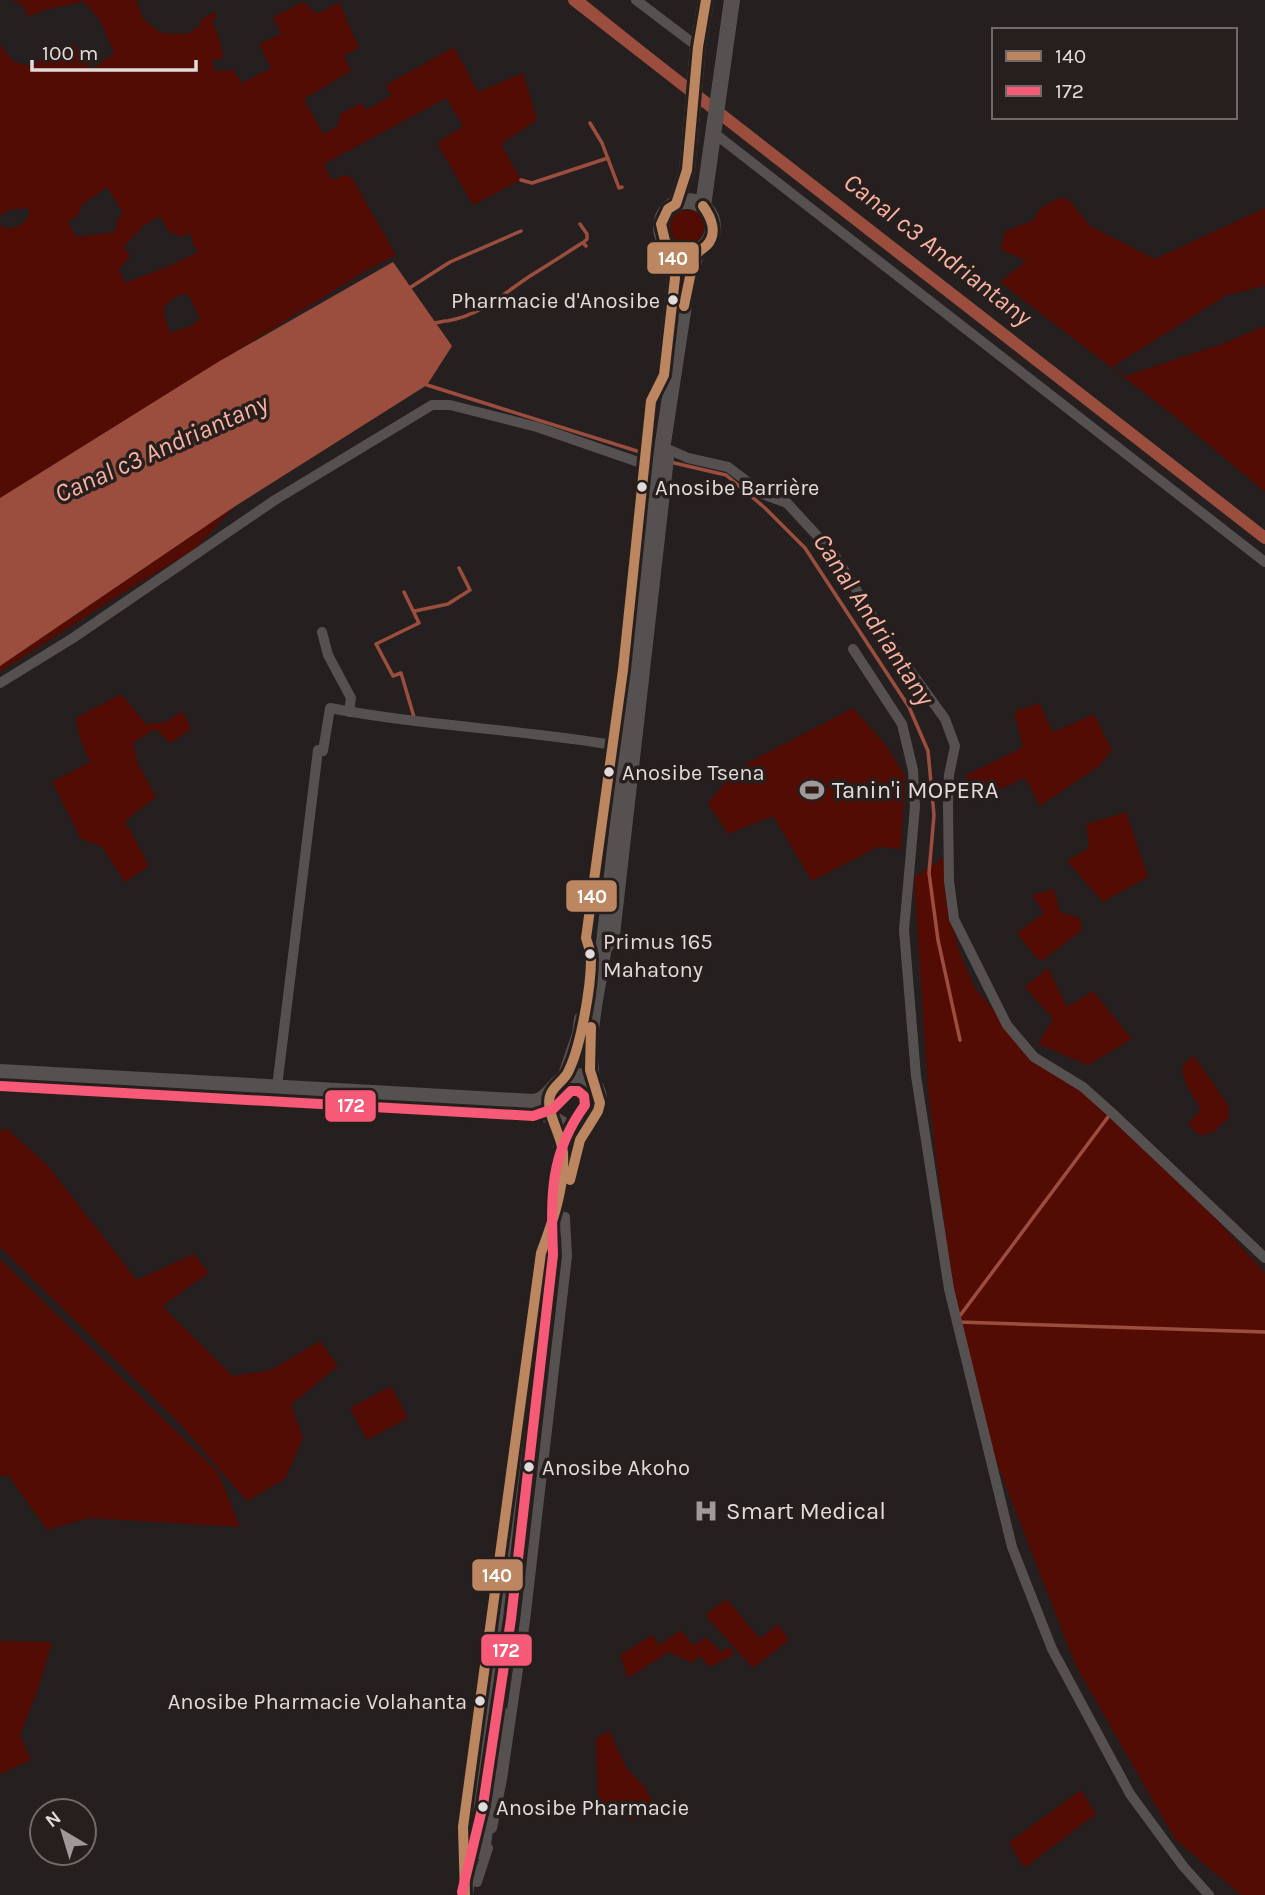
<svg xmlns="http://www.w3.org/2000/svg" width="1265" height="1895" viewBox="0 0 1265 1895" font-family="Karla,sans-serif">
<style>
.green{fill:#520c04;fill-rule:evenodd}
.water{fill:#9c4e3e}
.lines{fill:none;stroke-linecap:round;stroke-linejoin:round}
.stream{stroke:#9c4e3e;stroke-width:3.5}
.canal{stroke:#9c4e3e;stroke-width:12}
.street{stroke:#555150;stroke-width:10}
.secondary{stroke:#555150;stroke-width:16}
.bus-1-casing{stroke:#271f1d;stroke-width:16}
.bus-2-casing{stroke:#271f1d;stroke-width:16}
.bus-1{stroke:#bb8660;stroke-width:10}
.bus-2{stroke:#f75a77;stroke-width:10}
.bus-dot{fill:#e1dbda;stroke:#271f1d;stroke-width:2.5}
.labels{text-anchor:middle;stroke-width:7;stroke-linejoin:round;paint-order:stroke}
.bus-label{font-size:22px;fill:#e1dbda;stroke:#271f1d;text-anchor:start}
.poi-label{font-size:24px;fill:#e1dbda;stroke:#271f1d;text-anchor:start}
.water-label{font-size:26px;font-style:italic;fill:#fab2a2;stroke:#271f1d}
.line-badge{stroke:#271f1d;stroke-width:2.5}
.badge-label{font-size:19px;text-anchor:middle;font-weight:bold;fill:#fff}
</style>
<rect width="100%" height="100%" fill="#25201f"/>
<path class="green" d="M12,0H136L144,20L161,33L188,34L202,24L200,20L215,12L217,17L212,21L221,44L223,58L212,61L215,71L233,70L242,83L271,68L259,44L281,34L273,17L303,2L317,14L339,2L359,48L344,56L351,71L304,99L323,134L338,126L340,114L362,103L366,110L391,96L386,85L454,47L478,92L523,73L537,120L501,144L521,180L473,205L437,143L463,126L446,98L324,164L331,180L346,175L352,178L396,255L367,270L0,498V225C12,233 25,225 30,213L27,208L9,210L0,216V45L14,62L29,66L73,43L91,70L114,53L100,20L83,1C62,8 48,6 29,17L21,4ZM107,187L123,213L117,220L115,232L76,237L68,222L79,214L82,205ZM160,216L168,231L182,237L191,233L193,245L198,252L174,264L125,283L119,269L130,257L124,246L144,225ZM188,294L200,318L193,325L170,333L165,317L164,307L176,296Z
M1060,198L1069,200L1090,226L1155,259L1265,208V286L1227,295L1112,367L1125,376L1222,344L1265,326V492L1173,415L1000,282L1026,261L1001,250L1005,231L1032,221L1042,207Z
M670 227a17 17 0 1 1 34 0a17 17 0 1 1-34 0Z
M234,507L195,549L118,596L0,672V666Z
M121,694L146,724L166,722L182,711L191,729L170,743L155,729L133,743L138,764L156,797L125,821L149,866L125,882L102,847L81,839L52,782L90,762L80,739L76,718Z
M1039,703L1053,732L1094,714L1112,750L1099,766L1040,806L1025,778L971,801L966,775L1023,747L1014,712Z
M853,708L885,744L905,776L901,849L878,847L812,881L773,816L728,834L708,803L736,769Z
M1126,812L1148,877L1103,902L1067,861L1089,848L1086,824Z
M946,856V893L958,948L975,989L1041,1062L1140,1135L1265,1273V1895H1241L1175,1839L1076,1666L993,1453L956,1321L928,1090L914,877Z
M1054,889L1060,912L1080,918L1082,930L1042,961L1035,956L1017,933L1044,913L1032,895Z
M1048,968L1067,1007L1093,991L1132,1039L1088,1065L1038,1044L1053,1019L1025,987Z
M1194,1056L1228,1105L1229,1118L1213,1132L1200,1136L1188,1124L1201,1109C1195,1100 1176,1073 1185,1063C1187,1060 1191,1058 1194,1056Z
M6,1128L48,1166L137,1280L194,1254L209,1273L162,1306L233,1376L271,1370L320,1341L338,1366L291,1405L303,1438L285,1479L247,1501L180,1424L0,1247V1132Z
M0,1259L218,1472L240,1527L89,1518L47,1530L8,1475L0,1476Z
M391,1386L408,1418L367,1440L350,1408Z
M727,1599L760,1639L778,1624L789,1640L753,1668L705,1615Z
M681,1630L693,1646L706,1637L721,1652L728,1647L735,1654L710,1667L700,1656L692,1663L669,1652L628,1678L620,1655L652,1635L659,1645Z
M0,1641L52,1642L38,1689L20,1735L31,1760L0,1774Z
M609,1731L627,1769L646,1788L654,1806L632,1821L598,1798L596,1739Z
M1081,1790L1096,1814L1024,1868L1009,1842Z"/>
<path class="water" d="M393,262L452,346L427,385L234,507L0,666V498L218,362Z"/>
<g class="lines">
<path class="stream" d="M583,0L690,86
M699,93L712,103
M721,110L1265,533
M590,123L602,143L619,188L622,187
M521,180L532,183L608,158
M580,224L587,234V239L583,243L586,246
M411,287L450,262L521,231
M447,321C481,315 503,294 530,276C548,265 565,254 582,243
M435,323L445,321
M427,385L656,457
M670,462L726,475L765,508L805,548L909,707L928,751L934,815L929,873L938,940L960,1040
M404,592L419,623L376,644L393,676L401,673L414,717
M415,611L448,604L470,590L459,568
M959,1317L1111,1113
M958,1322L1265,1332"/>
<path class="canal" d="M574,0L1265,538"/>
<path class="street" d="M636,0L698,47
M714,133L1265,562
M670,450L688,458L728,467L765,495L787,503L834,554L883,633L945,719L955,746L949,775L948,806L949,881L954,919L1007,1025L1034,1057L1083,1087L1111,1112L1265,1258
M322,632L328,655L351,698L349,712
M853,649L902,724L913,770L915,807L904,930L916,1076L949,1289L1012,1547L1052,1649L1130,1794L1183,1866L1209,1895
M0,683L73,638L275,500L432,405H450L537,427L644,464L651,401L664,375
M606,951L615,935L669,458
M277,1087L318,750L323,751L330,708C423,726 519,729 613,745
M490,1649L541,1253L547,1236
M492,1828L502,1779L525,1621L567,1256L565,1217
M464,1867L461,1842L484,1693
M477,1882L488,1848"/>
<path class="secondary" d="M661 227a26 26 0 1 1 52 0a26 26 0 1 1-52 0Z
M676,204L687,170L698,47L706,0
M703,206L732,0
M665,368L675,278L672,249
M0,1072L534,1102C552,1099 554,1077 574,1076C613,1075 603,1138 566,1126C558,1123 551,1116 543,1112L0,1082
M565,1078L580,1034L582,1019
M593,1084C585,1042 595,1002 602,960L661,456L688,279L697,252
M571,1175L574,1155L587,1124
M482,1852L501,1714
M465,1895L563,1154L560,1136L553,1117"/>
<g class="bus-1-casing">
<path id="bus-1" d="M684,306L694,257C698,251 702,250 707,245C718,233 711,217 703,206
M570,1180L580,1140L598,1111L600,1103L590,1070L591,1027
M465,1895L463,1827L541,1253C553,1221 565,1187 563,1153C562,1135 545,1112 550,1096C553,1085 565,1081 569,1070C581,1045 591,987 591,959C591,952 588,945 586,938L623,670L651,401L664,375L675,278L672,249L665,241L661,224L668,209L676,204L687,170L698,47L706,0"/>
</g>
<g class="bus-2-casing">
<path id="bus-2" d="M0,1086L533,1116L553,1109L571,1091H578L584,1096L585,1105C549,1154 551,1197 553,1255L511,1619L483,1805L462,1892"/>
</g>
<use href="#bus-1" class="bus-1"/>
<use href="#bus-2" class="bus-2"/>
</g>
<defs>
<g id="stadium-bare" transform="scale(1.89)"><path d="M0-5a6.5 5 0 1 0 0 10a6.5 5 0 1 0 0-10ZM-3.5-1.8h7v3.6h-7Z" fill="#9f9a99" stroke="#271f1d" stroke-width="2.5" paint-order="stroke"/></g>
<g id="hospital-bare" transform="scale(1.89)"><path d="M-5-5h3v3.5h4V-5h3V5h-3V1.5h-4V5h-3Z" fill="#9f9a99" stroke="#271f1d" stroke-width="2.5" paint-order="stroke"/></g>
</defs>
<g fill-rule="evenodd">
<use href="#stadium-bare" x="812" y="790"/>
<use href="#hospital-bare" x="706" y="1511"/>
</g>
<g class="bus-dot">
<circle cx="673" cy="300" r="6"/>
<circle cx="642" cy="487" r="6"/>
<circle cx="609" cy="772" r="6"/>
<circle cx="590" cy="954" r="6"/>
<circle cx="529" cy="1467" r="6"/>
<circle cx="480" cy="1701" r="6"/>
<circle cx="483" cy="1807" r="6"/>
</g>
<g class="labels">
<g class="bus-label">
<text x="660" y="308" text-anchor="end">Pharmacie d'Anosibe</text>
<text x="655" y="495">Anosibe Barrière</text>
<text x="622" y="780">Anosibe Tsena</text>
<text x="603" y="949">Primus 165<tspan x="603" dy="28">Mahatony</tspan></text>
<text x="542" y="1475">Anosibe Akoho</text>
<text x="467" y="1709" text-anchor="end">Anosibe Pharmacie Volahanta</text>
<text x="496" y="1815">Anosibe Pharmacie</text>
</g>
<g class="poi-label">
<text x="832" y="798">Tanin'i MOPERA</text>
<text x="726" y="1519">Smart Medical</text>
</g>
<g class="water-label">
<text transform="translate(938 249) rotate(38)" y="9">Canal c3 Andriantany</text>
<text transform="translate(161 448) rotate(-24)" y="9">Canal c3 Andriantany</text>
<text transform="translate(874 619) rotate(57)" y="9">Canal Andriantany</text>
</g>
</g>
<g class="line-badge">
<rect x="646" y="241" width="54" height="34" rx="7" fill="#bb8660"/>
<rect x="565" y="879" width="53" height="34" rx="7" fill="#bb8660"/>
<rect x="324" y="1089" width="53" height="34" rx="7" fill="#f75a77"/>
<rect x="471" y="1558" width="53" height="34" rx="7" fill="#bb8660"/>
<rect x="480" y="1633" width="53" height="34" rx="7" fill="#f75a77"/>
</g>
<g class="badge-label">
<text x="673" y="265">140</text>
<text x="592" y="903">140</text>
<text x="351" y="1112">172</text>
<text x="497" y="1582">140</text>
<text x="506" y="1657">172</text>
</g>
<rect x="992" y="28" width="245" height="91" fill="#271f1d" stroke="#716a69" stroke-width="2"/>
<rect x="1006" y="51" width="35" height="10" fill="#bb8660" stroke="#716a69" stroke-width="2"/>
<text x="1055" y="63" font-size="21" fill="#e1dbda">140</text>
<rect x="1006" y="86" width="35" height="10" fill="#f75a77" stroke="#716a69" stroke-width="2"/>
<text x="1055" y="98" font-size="21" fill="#e1dbda">172</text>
<g transform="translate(63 1832) rotate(322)"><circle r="33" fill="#271f1d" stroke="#716a69" stroke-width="2"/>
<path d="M0-5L12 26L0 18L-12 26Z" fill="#9f9a99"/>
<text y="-10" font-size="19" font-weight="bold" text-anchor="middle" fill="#e1dbda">N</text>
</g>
<path d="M32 60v10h164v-10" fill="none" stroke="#e1dbda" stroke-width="3.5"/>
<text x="42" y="60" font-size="21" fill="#e1dbda" stroke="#271f1d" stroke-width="5" paint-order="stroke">100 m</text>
</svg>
